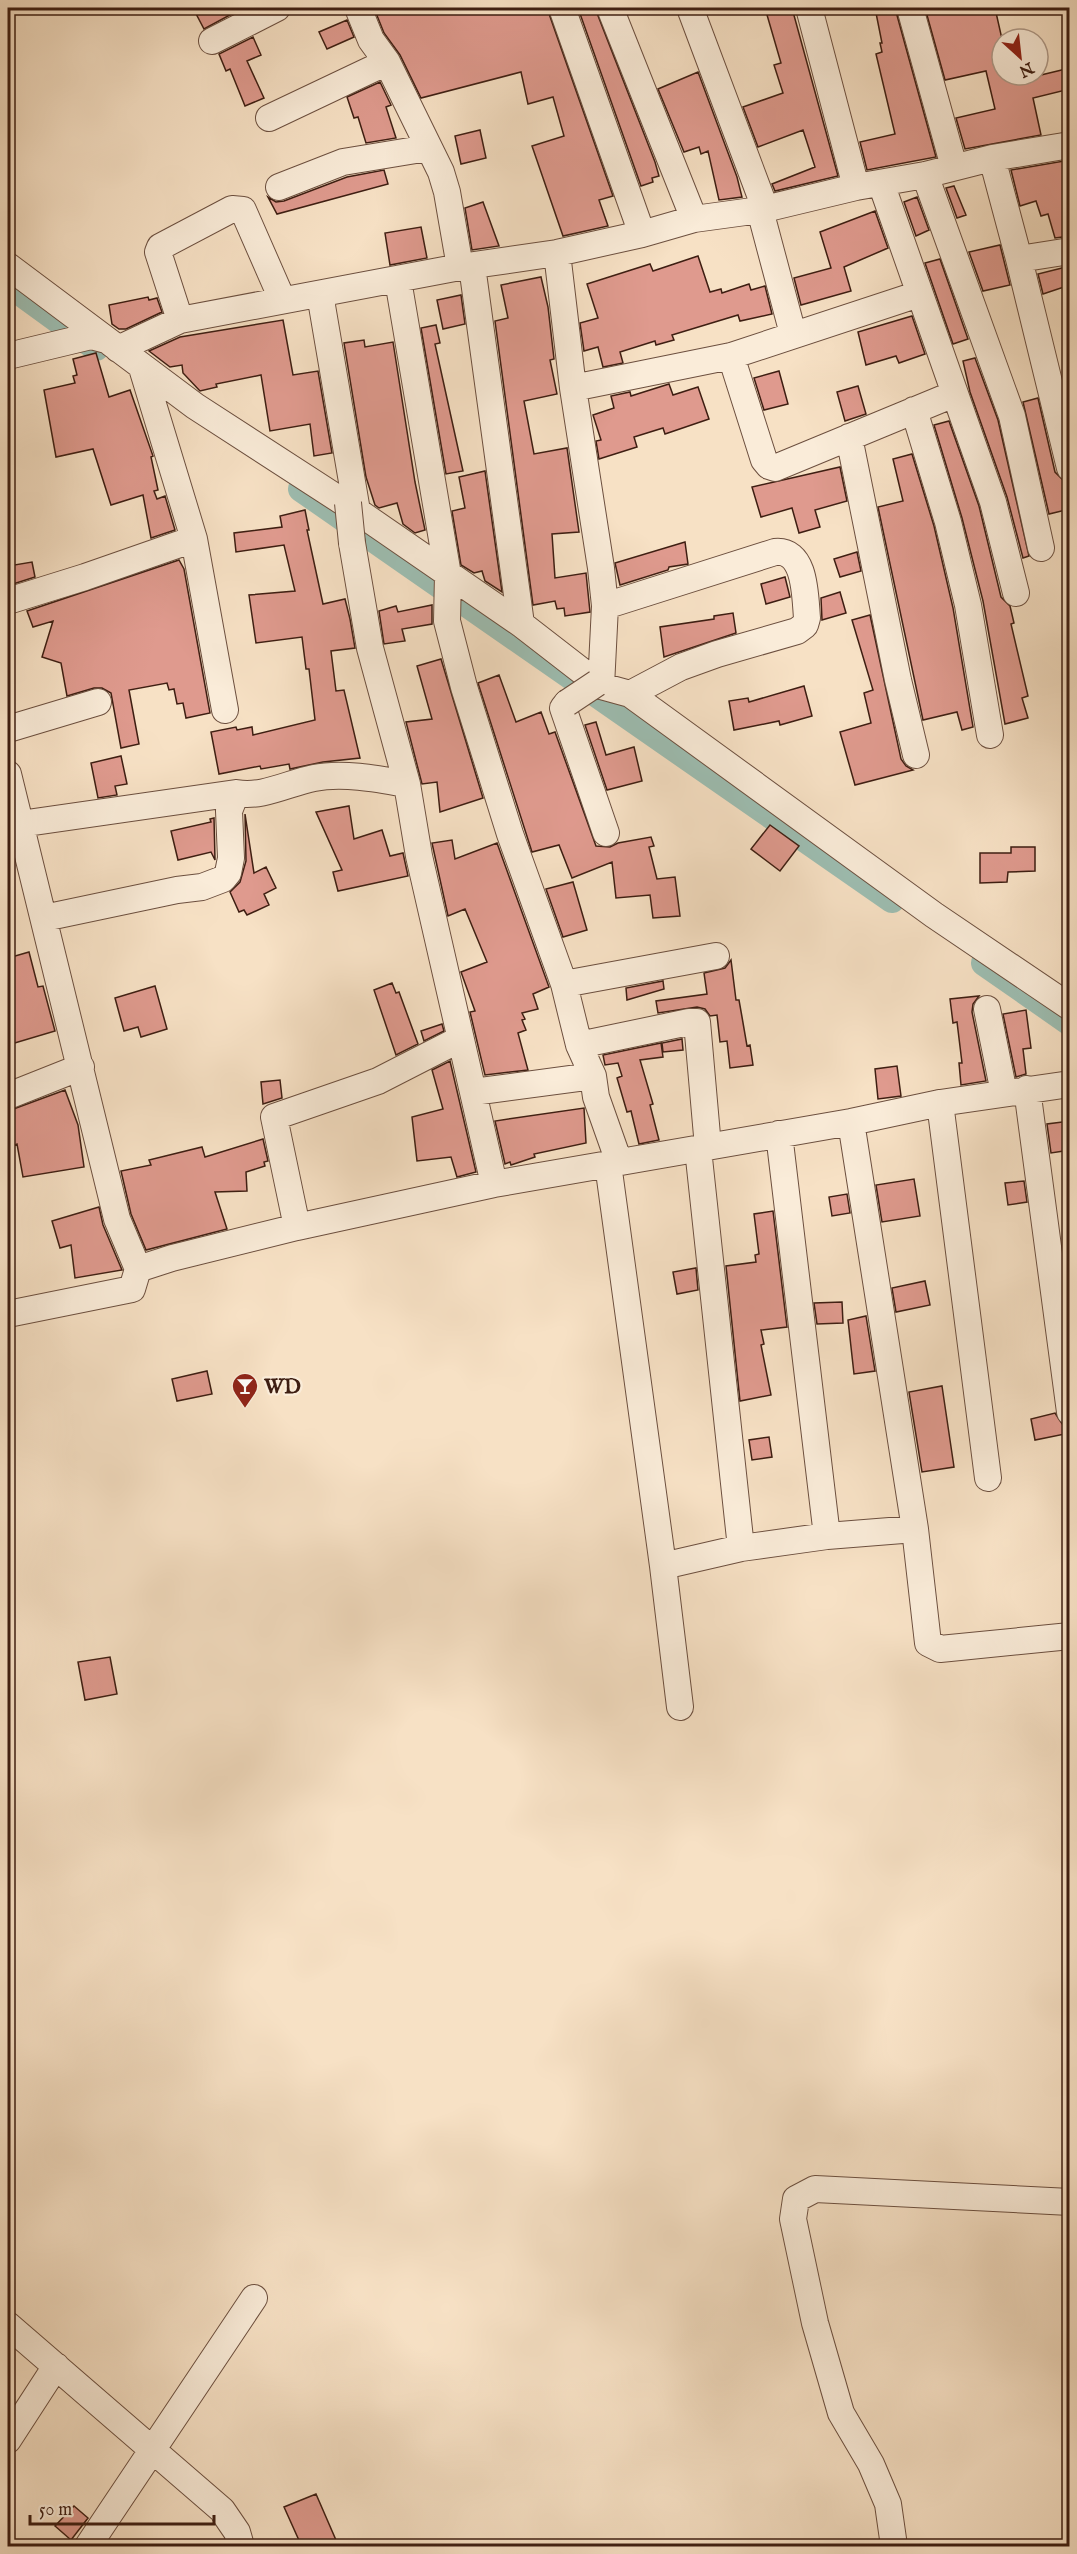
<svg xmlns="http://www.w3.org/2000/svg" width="1077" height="2554" viewBox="0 0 1077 2554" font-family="'IM FELL English',serif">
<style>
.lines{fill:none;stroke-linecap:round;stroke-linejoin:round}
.canal{stroke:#9dbeb2;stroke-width:26}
.building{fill:#df9a8e;stroke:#3e1e12;stroke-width:1.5}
.street-casing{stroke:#6c4f3f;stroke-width:28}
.street{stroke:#faecd9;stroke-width:26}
.street-bridge-casing{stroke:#6c4f3f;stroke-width:28;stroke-linecap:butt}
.street-bridge{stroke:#faecd9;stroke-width:26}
.labels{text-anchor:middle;stroke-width:4.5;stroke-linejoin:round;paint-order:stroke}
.poi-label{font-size:21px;font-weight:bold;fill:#3e1e12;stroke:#faecd9;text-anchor:start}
</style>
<rect width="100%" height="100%" fill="#f7e1c5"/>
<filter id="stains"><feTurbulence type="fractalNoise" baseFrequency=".00333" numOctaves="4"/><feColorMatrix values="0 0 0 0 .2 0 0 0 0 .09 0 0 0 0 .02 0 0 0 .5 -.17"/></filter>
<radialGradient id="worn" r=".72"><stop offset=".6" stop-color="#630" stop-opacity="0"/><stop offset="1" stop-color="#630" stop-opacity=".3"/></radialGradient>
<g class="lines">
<path class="canal" d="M8,284L96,348
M301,489L892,900
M984,963L1070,1023"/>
</g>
<path class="building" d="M193,8H240L241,9L204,29Z
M374,8H547L613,196L599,200L608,226L563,236L532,146L564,136L553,97L528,104L521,72L421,98L400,55L384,33Z
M578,8H595L655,162L659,176L652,178L653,182L641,186Z
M765,8H792L838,176L775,191L772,184L815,167L803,130L758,147L743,107L783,93L774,65L781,63Z
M875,8H895L936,157L867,170L860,142L895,134L876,54L882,52L880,43H882Z
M925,8H995L1002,39V75H1041L1070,68V89L1033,98L1041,135L965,149L956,118L995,109L986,71L945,80Z
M347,20L354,37L327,49L319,32Z
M253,37L261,55L247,61L264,98L245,106L230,69L226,71L219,54Z
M698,72L737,177L742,197L719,200L708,151L701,154L699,147L684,152L658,89Z
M380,82L391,105L386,107L396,138L366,143L358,117L354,118L347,97Z
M480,130L486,158L461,164L455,136Z
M1064,161L1070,180V236L1055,238L1048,214L1041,216L1036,201L1020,206L1011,170Z
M384,170L388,184L277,214L268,197L276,202L284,201L347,177Z
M954,186L966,215L957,218L946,188Z
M917,197L929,230L916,236L904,202Z
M483,202L499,246L472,250L465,208Z
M875,211L888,248L844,267L851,291L801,305L794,278L831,268L820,232Z
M421,227L427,258L390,265L385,233Z
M1000,245L1010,285L983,291L969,252Z
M698,256L710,292L721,289L722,293L749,284L751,290L765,286L772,314L740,321L738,315L672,335L674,340L656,345L655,341L620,352L623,363L603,367L598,347L584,351L580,323L598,318L587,284L650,264L653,271Z
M940,259L968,339L953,344L925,263Z
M1070,266V285L1043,294L1038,274Z
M541,277L548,307L554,359L550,360L557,394L524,401L534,454L567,448L579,532L552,534L555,578L586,573L590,612L565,616L564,608L557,609L555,601L533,605L495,321L508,318L501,285Z
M461,295L465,324L443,329L437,300Z
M148,297L149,300L157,298L162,312L126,329H119L112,324L109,305Z
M912,316L925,354L899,363L896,356L866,365L858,332Z
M283,320L293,375L318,371L332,453L314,456L310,424L270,431L261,375L216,384L217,387L200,391L183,373L182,365L170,367L149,351L180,337Z
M436,325L440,343L435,344L463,471L446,474L421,328Z
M364,340L365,347L393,342L415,482L425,530L415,533L403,524L397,503L379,508L375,505L366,477L344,343Z
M96,353L109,397L130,390L153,456L151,457L158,490L154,491L157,499L165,496L175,530L151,538L143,495L111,505L93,449L56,457L44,390L75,383L73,376L77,375L73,359Z
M975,358L998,420L1029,556L1023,558L1007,497L970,392L963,361Z
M779,371L788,404L764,410L754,378Z
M669,384L673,395L698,387L709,419L665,434L663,428L634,437L637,447L599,459L596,441L601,440L593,415L614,408L611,396L630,392L631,396Z
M858,386L866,414L845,421L837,392Z
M1038,398L1055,472L1064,481L1070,505V509L1049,514L1023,402Z
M949,421L979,506L1001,597L1010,606L1014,623L1011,624L1028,696L1022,698L1028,718L1005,724L983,601L962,518L934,425Z
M912,454L934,526L953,608L973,727L962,730L957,712L923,720L878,507L903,501L893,459Z
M840,467L847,501L815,510L820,527L799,533L792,508L761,517L752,487Z
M485,471L502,592L485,581L482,571L474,573L461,565L452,511L465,508L459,477Z
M305,510L309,530H307L323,604L345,599L350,619L355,648L331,651L336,691L344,690L360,758L323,762L290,769L289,764L261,769L260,766L219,774L211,732L236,727L237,730L252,727L253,735L315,720L309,669H306L302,637L256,643L249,595L295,591L284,545L236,552L234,533L282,527L280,516Z
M685,542L688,564L669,567L668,570L620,585L615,563Z
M857,552L861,571L840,577L834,559Z
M179,560L184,569L210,713L186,718L183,703L177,704L174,689L169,690L167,683L129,690L139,744L121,748L111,693L102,688H94L67,696L61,663L42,657L53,621L33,627L27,611Z
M32,562L35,577L10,585L8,566Z
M785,577L790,597L766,604L761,584Z
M840,592L846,613L822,620L821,598Z
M432,605V624L402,629L405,641L384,644L379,611L396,606L398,612Z
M733,613L736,633L664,657L660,627L714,619V616Z
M870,615L901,759L906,766L913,770L855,785L840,732L871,723L864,693L873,690L852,620Z
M441,659L483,798L440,812L437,782L422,784L406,722L432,719L417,666Z
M499,675L516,722L541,712L549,734L555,732L596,846L610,847L618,843L651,837L654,846L649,847L657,879L675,877L680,916L653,918L650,895L616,898L612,862L572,878L559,845L532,852L478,683Z
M804,686L812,716L780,725L779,721L734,730L729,701L748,698L749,702Z
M596,722L606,755L634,747L642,781L607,790L585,725Z
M121,756L127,784L115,786L117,795L98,798L91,763Z
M349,806L354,839L382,830L390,856L403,853L408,876L338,891L333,872L342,870L316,812Z
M245,814L254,873L266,867L276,888L264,894L269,905L247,915L244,910L239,912L230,892L240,882L246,861Z
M214,818L215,860L211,852L178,860L171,831L211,822L210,819Z
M770,825L799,846L780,871L751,849Z
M452,840L455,859L497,843L549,987L533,994L538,1009L522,1013L525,1019L522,1020L526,1030L518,1033L528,1070L485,1075L470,1012L475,1011L461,972L487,962L465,909L448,916L432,843Z
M1011,847H1035V871L1008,872L1007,882L980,883V853H1011Z
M573,882L587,930L563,937L546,889Z
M29,952L38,987L43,986L55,1031L8,1045V958Z
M731,960L736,1000H739L742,1017L747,1046L750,1045L753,1065L730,1068L727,1041L720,1042L717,1015L710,1016L705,1009L697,1007L658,1013L656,1001L707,994L704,973L725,968Z
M663,981L664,989L627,1000L626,988Z
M392,983L396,993L399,992L418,1044L396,1055L374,990Z
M155,986L167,1029L141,1037L138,1027L124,1031L115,998Z
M979,996L973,1004L972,1012L986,1081L961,1085L959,1063H962L957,1022L953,1023L950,999Z
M1026,1010L1031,1048L1023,1049L1026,1074L1016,1077L1003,1014Z
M442,1024L444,1031L424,1041L421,1031Z
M682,1039L683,1050L663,1052L662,1043Z
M661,1043L663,1057L640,1060L653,1104L650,1105L659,1140L639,1144L631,1111L627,1112L617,1078L622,1076L618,1063L605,1065L603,1055Z
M450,1061L476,1172L457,1177L451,1157L417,1161L412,1117L443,1109L432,1070Z
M897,1066L901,1096L878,1099L875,1069Z
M280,1080L282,1098L263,1104L261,1082Z
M65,1090L78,1125L84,1167L23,1177L17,1144L8,1148V1111Z
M584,1108L586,1143L534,1154L535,1157L511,1165L510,1162L505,1164L495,1121Z
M1070,1121V1150L1051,1153L1047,1124Z
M263,1139L268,1161L264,1162L265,1166L246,1172L247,1191L215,1192L227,1229L146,1250L131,1214L121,1171L151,1165L149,1160L202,1147L205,1157Z
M914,1179L920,1216L882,1222L876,1185Z
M1024,1181L1027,1202L1008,1205L1005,1183Z
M847,1194L850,1213L832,1216L829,1197Z
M99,1207L103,1225L122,1270L75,1278L71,1245L60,1248L52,1221Z
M773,1211L787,1327L761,1330L764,1344L761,1345L771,1395L740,1401L726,1266L756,1262L755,1255L759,1254L754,1214Z
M696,1268L698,1290L677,1294L673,1272Z
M925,1281L930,1305L896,1312L892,1288Z
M842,1302L843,1323L817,1324L814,1303Z
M866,1316L875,1371L854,1374L848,1320Z
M207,1371L212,1394L177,1401L172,1379Z
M942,1386L954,1467L922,1472L909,1392Z
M1055,1413L1063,1425L1065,1434L1035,1440L1031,1419Z
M769,1437L772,1457L752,1460L749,1440Z
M110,1657L117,1694L85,1700L78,1662Z
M316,2494L339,2547H302L284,2507Z
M74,2506L88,2518L71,2540L55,2526Z"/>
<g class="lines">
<g class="street-casing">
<path id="street" d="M358,8L371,40L387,62L441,172L447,192L460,267
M562,8L642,234
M610,8L694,219
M690,8L765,208
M809,8L856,187
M910,8L954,167
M212,41L277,8
M269,118L387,62
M992,158L1019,259L1070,468
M925,175L1012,416L1041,548
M881,183L993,502L1016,593
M279,187L343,162L428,148
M760,210L793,334
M557,253L573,388L601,568L605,606L601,686
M1019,259L1070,251
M8,266L195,406L357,511L521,624L601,686L630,694L934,915L1070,1007
M472,266L521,624
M398,280L448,575L447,621L464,687L510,834L564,984L579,1045L593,1076L596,1097L619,1162
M320,294L357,511L349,503
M180,320L158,252L160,247L232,209L243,210L282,299
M118,349L180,320L460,267L557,253L642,234L694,219L760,210L856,187L925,175L992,158L1070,145
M8,356L91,336L106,340
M731,356L764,460L769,466L775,468L954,394
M142,368L194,539L225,710
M573,388L731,356L919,294
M914,410L948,522L968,605L990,735
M849,437L898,680L916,755
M352,543L370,648L407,784L419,856L494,1184
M8,601L85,577L194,539
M605,606L775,552C806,549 805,596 807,618L805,625L797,631L717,654L681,667L630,694
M567,703L563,708L606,833
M8,729L98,702
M8,774L117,1219L138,1269L132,1289L8,1314
M20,824L236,793
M44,918L177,890L202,887L223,879L228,873L231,858L229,811L236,793C263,798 288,783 314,778C342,772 379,779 407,784
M564,984L716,956
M987,1009L1004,1093
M579,1045L689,1022H697L708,1147
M1027,1089L1070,1412
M473,1092L593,1076
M8,1096L81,1067
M940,1103L988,1478
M851,1122L915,1529L928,1643L940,1649L1070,1636
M779,1134L827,1536
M698,1149L741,1548
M608,1164L663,1566L741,1548L827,1536L915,1529
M297,1227L274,1117L378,1081L460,1039
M138,1269L172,1258L297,1227L494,1184L851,1122L940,1103L1070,1084
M663,1566L680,1707
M8,2325L222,2510L237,2532L241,2546
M8,2440L56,2366
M88,2546L254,2298
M894,2546L888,2504L871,2464L841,2413L815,2323L793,2219L796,2199L815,2189L1070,2202"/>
</g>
<use href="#street" class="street"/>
<g class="street-bridge-casing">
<path id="street-bridge" d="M348,503L352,543
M567,703L597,683"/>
</g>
<use href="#street-bridge" class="street-bridge"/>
</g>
<defs>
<g id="bar-pin" transform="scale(1.35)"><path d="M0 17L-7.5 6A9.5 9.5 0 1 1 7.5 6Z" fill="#8f2418" stroke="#faecd9"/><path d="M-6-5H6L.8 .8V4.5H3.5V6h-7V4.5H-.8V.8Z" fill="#fff"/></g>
</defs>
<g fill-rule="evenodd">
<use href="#bar-pin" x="245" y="1386"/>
</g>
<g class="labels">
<g class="poi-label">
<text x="264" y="1393">WD</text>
</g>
</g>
<rect width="1077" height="2554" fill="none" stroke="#f7e1c5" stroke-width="30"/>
<rect x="9" y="9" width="1059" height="2536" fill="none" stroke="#3e1e12" stroke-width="3"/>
<rect x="15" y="15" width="1047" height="2524" fill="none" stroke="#3e1e12" stroke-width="1.5"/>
<g transform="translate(1020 57) rotate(153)"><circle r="28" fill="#faecd9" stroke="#af9a89" stroke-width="1.5"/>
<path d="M0-4.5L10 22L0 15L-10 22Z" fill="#8f2418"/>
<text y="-9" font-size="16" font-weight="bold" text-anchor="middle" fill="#3e1e12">N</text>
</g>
<path d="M30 2515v9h184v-9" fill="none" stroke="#3e1e12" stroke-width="3"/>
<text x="39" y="2515" font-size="18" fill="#3e1e12" stroke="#faecd9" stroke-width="4.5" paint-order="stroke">50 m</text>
<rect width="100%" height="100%" filter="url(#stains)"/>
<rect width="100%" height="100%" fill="url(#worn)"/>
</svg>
